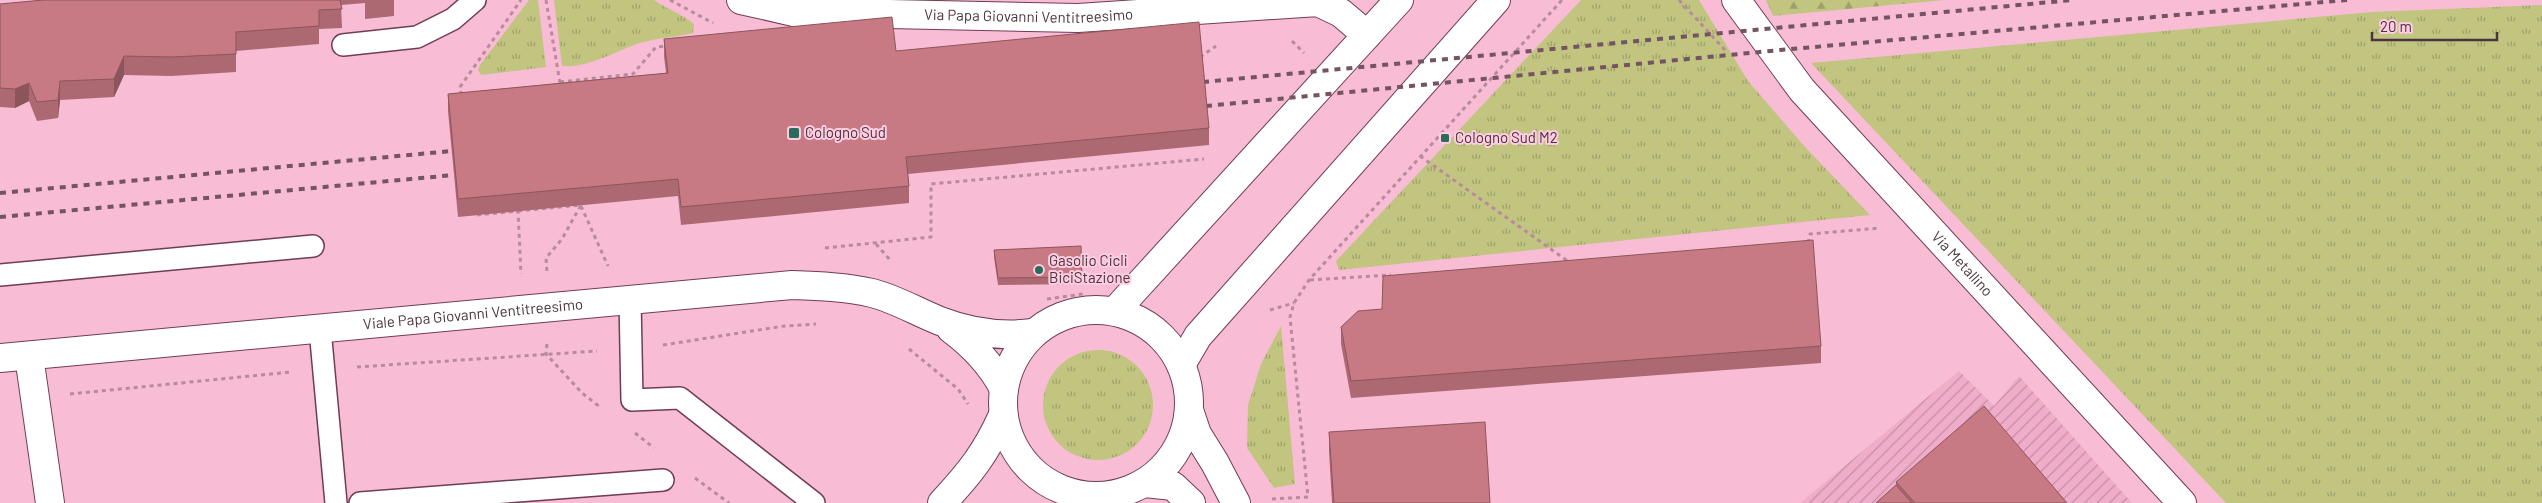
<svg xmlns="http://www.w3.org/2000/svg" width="2542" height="503" viewBox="0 0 2542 503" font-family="Barlow,sans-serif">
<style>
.industrial{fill:url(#industrial-furrows)}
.grass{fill:url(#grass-tufts)}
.forest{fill:url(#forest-firs)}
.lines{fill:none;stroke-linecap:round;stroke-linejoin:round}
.service-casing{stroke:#6f3d54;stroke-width:24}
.minor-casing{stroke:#6f3d54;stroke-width:30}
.path{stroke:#b88a9d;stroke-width:3;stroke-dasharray:4 4;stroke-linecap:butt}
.service{stroke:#fff;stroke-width:21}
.minor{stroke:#fff;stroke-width:28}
.rail{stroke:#745462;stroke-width:4;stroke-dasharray:6 6;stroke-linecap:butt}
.wall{fill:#ac6972}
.shaded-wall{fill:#8c555c}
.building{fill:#c87a84;stroke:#8c555c}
.poi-dot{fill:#2b6b59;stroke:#fecde1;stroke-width:2}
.labels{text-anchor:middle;stroke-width:4;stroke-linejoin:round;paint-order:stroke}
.street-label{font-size:15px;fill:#4b343e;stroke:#fecde1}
.poi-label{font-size:15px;fill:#4b343e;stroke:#fecde1;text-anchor:start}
</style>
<defs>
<pattern id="industrial-furrows" width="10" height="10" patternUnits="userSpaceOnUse" patternTransform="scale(1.25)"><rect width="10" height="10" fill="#efadc9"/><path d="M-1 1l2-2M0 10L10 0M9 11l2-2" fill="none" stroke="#c48ea5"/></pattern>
<pattern id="grass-tufts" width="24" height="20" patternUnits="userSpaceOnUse" patternTransform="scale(1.25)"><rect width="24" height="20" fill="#c1c580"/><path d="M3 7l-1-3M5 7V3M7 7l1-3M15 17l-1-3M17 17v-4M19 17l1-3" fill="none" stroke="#9fa16a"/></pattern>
<pattern id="forest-firs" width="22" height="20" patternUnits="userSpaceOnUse" patternTransform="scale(1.25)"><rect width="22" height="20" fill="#c1c580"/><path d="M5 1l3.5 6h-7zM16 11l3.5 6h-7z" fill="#9fa16a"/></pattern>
</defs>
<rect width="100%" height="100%" fill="#f8bcd5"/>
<path class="industrial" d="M1959,371L1994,406L2019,376L2132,503H1800Z"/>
<path class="grass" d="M529,0H538L546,67L481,75L478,70L480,65Z
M554,0H654C667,9 682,14 694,24L693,33C677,37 657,38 643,42C616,50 591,68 562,66Z
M1581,0H1699L1748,81L1805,147L1870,215L1339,270L1336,261Z
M2542,5V503H2226L1811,63L2372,12Z
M1281,326L1295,484L1274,488L1247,448L1248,405L1261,364Z
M1043 405a55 55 0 1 1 110 0a55 55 0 1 1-110 0Z"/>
<path class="forest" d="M1766,0H1945L1773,16Z"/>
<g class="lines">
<g class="service-casing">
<path id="service" d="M343,45L417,37L453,19L475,0
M0,275L313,246
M630,300L632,400L680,398L814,503
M320,329L336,503
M360,503L663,480"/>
</g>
<g class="minor-casing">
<g id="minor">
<path id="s1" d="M741,0L794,12L1078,18L1318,2L1341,13L1367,35"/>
<path id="s2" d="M1736,0L1802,90L2182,503"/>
<circle cx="1096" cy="403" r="93"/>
<path d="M1115,311L1399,0"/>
<path d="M951,329C974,346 990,363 1003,387"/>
<path d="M29,356L50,503"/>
<path id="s3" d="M0,358L792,285C819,286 846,287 872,293C896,299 917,312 940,321C971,333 1000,337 1033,333"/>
<path d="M1181,365L1198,336L1496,0"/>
<path d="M1189,410L1197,434L1215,463L1236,503"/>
<path d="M1145,483L1173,486L1191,503"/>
<path d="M942,503C970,473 986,453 1003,415"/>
</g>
</g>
<path class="path" d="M546,0L560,83
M670,0L713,23
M1679,0L1725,50
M1292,41L1304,53
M1200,57L1216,46
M560,82L633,74L656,47L666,46
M461,95L460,87L521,0
M1420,156L1569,262
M581,206L608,266
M518,211L581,205L562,239L546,258L547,273
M477,215L518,211L521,274
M1808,243L1810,234L1880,228
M876,244L890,260
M825,248L931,237V184L1204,159
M1310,280L1391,275
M1047,299L1083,294
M1270,310L1294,303
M547,344L546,354L582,393L600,407
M663,345L784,326L816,324
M909,349L958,389L968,404
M357,367L597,351
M70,394L291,372
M635,433L654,448
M695,478L729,503
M1272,499L1308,497L1290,317L1294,303L1309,280L1562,0"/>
<use href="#service" class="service"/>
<use href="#minor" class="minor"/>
<path class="rail" d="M1203,82L2072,0
M1206,106L1780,50L2347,0
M0,193L452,151
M0,217L454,175"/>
</g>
<path class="wall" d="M43,0H394V16L365,19V3L341,5L342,28L319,29V44L236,51V72L171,76L124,75L114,97L60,100L58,118L37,121L29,101L15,108L0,107V4Z
M664,39L896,51L1209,128V145L908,174L909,186V203L681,225L678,196L458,217L448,111V94L666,73L664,56Z
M994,250L1082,277V284L998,285L994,257Z
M1382,309L1821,346V363L1351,398L1341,344V327Z
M1329,432L1490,503H1332L1329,451Z
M1896,482L2067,503H1876L1896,485Z"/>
<path class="shaded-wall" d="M124,56V75L114,97V79Z
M60,81V100L58,118V100Z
M29,83V101L15,108V89Z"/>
<path class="building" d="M43,0H340L342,9L319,10V26L236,32V54L171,57L124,56L114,79L60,81L58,100L37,102L29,83L15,89L0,88V4Z
M892,17L896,51L1199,22L1209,128L906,157L909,186L681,207L678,179L458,199L448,94L668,73L664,39Z
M1813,240L1821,346L1351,381L1341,327L1358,311L1382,309L1383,276Z
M1081,246L1082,277L998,278L994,250Z
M1984,406L2067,503H1915L1896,482Z
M1485,422L1490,503H1334L1329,432Z
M1896,485L1912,503H1876Z"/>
<g class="poi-dot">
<rect x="788" y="127" width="12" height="12" rx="2.5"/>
<rect x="1440" y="133" width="10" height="10" rx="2.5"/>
<circle cx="1039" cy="270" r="5"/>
</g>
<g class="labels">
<g class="street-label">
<text dy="5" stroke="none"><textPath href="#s1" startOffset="289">Via Papa Giovanni Ventitreesimo</textPath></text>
<text dy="5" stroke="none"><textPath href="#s2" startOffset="348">Via Metallino</textPath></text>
<text dy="5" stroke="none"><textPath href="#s3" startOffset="475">Viale Papa Giovanni Ventitreesimo</textPath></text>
</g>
<g class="poi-label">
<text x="805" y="138">Cologno Sud</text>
<text x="1455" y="143">Cologno Sud M2</text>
<text x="1049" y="266">Gasolio Cicli<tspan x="1049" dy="17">BiciStazione</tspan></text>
</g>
</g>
<path d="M2372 32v8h125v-8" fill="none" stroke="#4b343e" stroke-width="2.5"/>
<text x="2380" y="32" font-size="15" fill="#4b343e" stroke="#fecde1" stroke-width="4" paint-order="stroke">20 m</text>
</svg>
